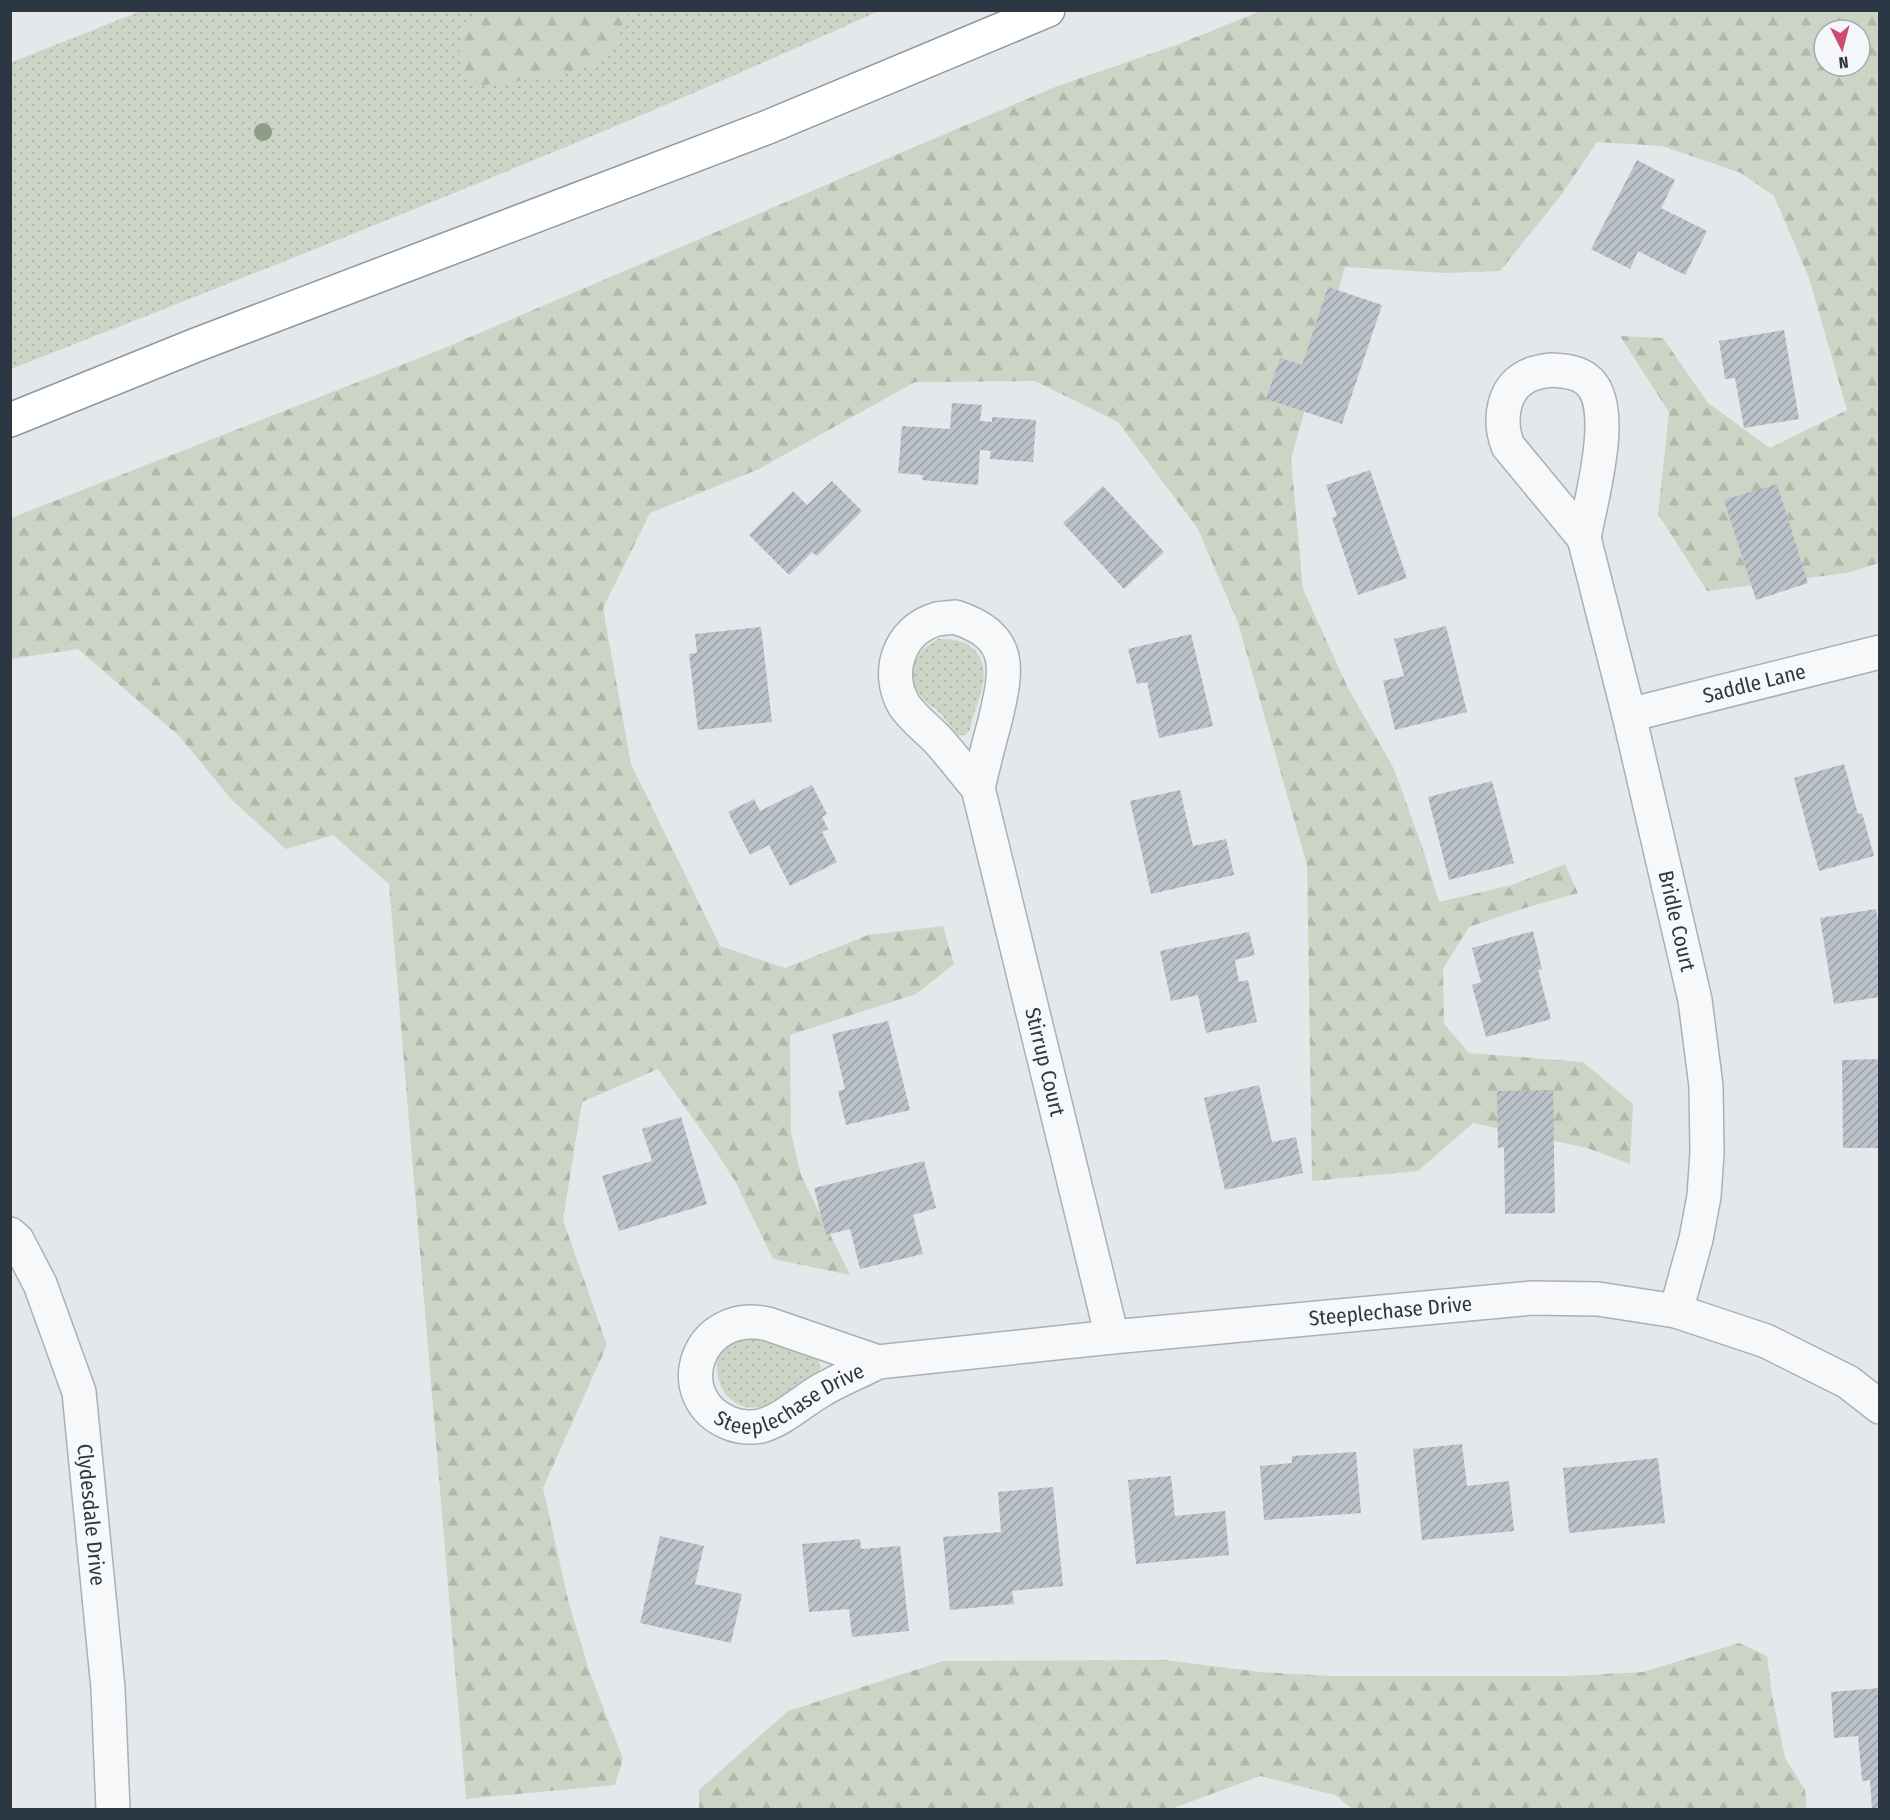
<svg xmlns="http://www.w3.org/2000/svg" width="1890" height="1820" viewBox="0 0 1890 1820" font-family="'Fira Sans Condensed',sans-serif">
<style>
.grass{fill:url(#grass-dots)}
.forest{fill:url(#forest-firs);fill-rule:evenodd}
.building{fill:url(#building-hatch)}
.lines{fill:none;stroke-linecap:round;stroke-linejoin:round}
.street-casing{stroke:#a9b0b6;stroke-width:36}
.highway-casing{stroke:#8b98a2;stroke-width:36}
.street{stroke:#f7f8fa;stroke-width:33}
.highway{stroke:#fff;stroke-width:33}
.tree{fill:#8d9d89}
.labels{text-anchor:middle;stroke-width:4.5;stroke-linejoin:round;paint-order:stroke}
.street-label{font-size:21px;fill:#2b3844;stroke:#f4f6f9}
</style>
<defs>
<pattern id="grass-dots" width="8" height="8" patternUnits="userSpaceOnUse" patternTransform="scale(1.5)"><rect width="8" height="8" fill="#ccd5c5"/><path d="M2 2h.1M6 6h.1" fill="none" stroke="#afb8aa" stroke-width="1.8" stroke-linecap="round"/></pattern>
<pattern id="forest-firs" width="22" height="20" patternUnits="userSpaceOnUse" patternTransform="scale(1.5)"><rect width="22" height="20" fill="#ccd5c5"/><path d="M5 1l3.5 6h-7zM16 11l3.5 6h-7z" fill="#afb8aa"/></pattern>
<pattern id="building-hatch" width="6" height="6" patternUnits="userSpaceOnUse" patternTransform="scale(1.5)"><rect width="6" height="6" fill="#bbc2c9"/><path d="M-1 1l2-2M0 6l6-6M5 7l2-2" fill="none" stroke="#989fa5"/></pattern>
</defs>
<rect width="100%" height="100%" fill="#e4e8eb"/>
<path class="grass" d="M141,11H879C594,140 302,255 11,369L10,63Z
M938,639C953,639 967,640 977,653C994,676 974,705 970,729C967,735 964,736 958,735C951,729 947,720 940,713C935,708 929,705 925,701C903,678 912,652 938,639Z
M764,1337L818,1360L821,1366C817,1378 801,1381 792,1388C783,1394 775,1403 765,1406C717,1419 699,1349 740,1338C748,1337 757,1338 764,1337Z"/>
<path class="forest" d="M482,11V10L630,11L623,21L618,44L607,58L555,77L483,85L466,75L459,52L466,21Z
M1261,11H1879V563L1847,573L1707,591L1658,514L1669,412L1620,336L1663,338L1708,403L1770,448L1847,410L1809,278L1774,196L1741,173L1662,146L1597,142L1562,194L1500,271L1447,273L1345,267L1291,459L1303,589L1347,686L1394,769L1423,849L1439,902L1512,885L1565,864L1578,893L1525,908L1469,927L1443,969L1444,1024L1469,1053L1583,1062L1633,1104L1630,1164L1587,1148L1473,1123L1418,1171L1312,1181L1307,865L1238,623L1198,529L1118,422L1035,381L915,382L759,469L650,513L603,608L631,764L720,946L785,968L868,935L943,926L954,964L916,994L790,1035L791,1133L801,1175L850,1275L773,1259L735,1181L709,1141L658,1069L582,1102L563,1220L607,1345L543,1488L569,1604L590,1673L623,1759L615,1785L466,1799L389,884L333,835L286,849L232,800L179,736L78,649L11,659V518L442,349L1055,87L1179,44ZM1824,30H1860V66H1824Z
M1739,1643L1767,1656L1772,1695L1785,1758L1805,1790L1807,1809H1352L1335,1795L1260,1776L1171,1809H699V1790L788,1711L943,1661L1165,1660L1260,1672L1330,1676H1569L1643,1672Z"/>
<path class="building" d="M1637,160L1675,180L1661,208L1707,231L1685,275L1638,251L1630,269L1591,249Z
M1328,287L1382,305L1342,424L1266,399L1280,358L1302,365Z
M1784,330L1799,419L1744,428L1735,378L1725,379L1719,341Z
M952,403L982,405L980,421L992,422V417L1036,420L1033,462L990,459L991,451L980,450L978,485L922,480L923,475L898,473L902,426L950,429Z
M1370,470L1407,578L1358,595L1332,518L1337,516L1326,485Z
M832,481L862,511L817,556L812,552L789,575L749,535L793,491L807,505Z
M1777,484L1808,583L1756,600L1724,500Z
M1103,486L1164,552L1124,589L1063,523Z
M1446,626L1467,712L1395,730L1383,681L1404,676L1394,639Z
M761,627L772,722L698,730L689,654L697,653L695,634Z
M1191,634L1213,726L1159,738L1147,682L1137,684L1128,649Z
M1844,764L1858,814L1862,813L1874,856L1819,871L1794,778Z
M1492,781L1514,863L1449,880L1428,797Z
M812,785L827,814L822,817L828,829L822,832L837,862L790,886L769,845L750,855L728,812L754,799L760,811Z
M1180,790L1193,846L1226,839L1234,875L1151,894L1130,801Z
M1876,909L1880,929V997L1834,1004L1820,918Z
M1533,931L1542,969L1538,970L1551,1019L1486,1037L1472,985L1481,982L1472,948Z
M1249,932L1255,955L1235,960L1239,982L1248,980L1257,1022L1206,1033L1198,995L1171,1001L1160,951Z
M888,1021L910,1110L846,1125L838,1091L845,1089L832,1034Z
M1880,1059V1148H1843L1842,1060Z
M1259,1085L1272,1142L1296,1137L1303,1173L1225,1190L1204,1098Z
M1553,1090L1555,1213L1505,1214L1504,1147L1498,1148L1497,1091Z
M681,1117L707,1204L619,1231L602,1176L652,1161L642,1129Z
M924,1161L936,1208L913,1215L923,1254L860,1269L850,1229L826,1235L814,1188Z
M1462,1444L1467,1486L1509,1481L1514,1531L1422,1540L1413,1449Z
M1356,1452L1361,1513L1264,1520L1260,1466L1292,1463V1456Z
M1658,1458L1665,1523L1569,1533L1563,1468Z
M1171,1476L1175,1516L1225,1511L1229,1555L1136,1564L1128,1480Z
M1053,1487L1063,1586L1012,1591L1014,1604L950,1610L943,1537L1001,1532L998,1492Z
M660,1536L704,1546L695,1584L742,1594L731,1643L640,1623Z
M860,1539L861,1549L900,1546L909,1631L852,1637L849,1609L809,1612L802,1544Z
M1880,1688V1810H1872L1870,1780L1862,1781L1858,1736L1834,1738L1831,1692Z"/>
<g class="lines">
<g class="street-casing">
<g id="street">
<path d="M1551,370C1563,371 1576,371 1586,379C1620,403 1590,502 1584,538L1508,446C1498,420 1502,385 1532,374C1538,372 1545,371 1551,370Z"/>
<path id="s1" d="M1584,538L1629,715L1695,1000L1706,1086L1707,1153L1704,1196L1696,1239L1676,1311"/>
<path d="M955,617C1015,636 1007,670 995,721C989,743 983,766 978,788C964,772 951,754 936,738C926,728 912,717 904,705C885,672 899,630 937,619C942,618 949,618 955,617Z"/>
<path id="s2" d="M1629,715L1880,652"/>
<path id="s3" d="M978,788L1112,1337"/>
<path id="s4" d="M10,1234L17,1240L40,1284L79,1392L108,1688L113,1810"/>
<path id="s5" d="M878,1362L768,1324C696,1308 668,1398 729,1423C738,1427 751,1428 761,1426C784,1419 800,1403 820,1391C838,1380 859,1372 878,1362L1112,1337L1532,1298L1598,1299L1676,1311L1766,1341L1848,1382L1880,1407"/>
</g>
</g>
<g class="highway-casing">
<path id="highway" d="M10,420L196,345L768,127L1048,10"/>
</g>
<use href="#street" class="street"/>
<use href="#highway" class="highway"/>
</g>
<circle class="tree" cx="263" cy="132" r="9"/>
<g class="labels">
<g class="street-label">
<text dy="7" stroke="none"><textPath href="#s2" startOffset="129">Saddle Lane</textPath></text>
<text dy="7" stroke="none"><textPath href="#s1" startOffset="394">Bridle Court</textPath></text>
<text dy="7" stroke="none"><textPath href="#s3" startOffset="282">Stirrup Court</textPath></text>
<text dy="7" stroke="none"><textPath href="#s5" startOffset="962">Steeplechase Drive</textPath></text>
<text dy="7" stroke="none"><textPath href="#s5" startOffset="348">Steeplechase Drive</textPath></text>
<text dy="7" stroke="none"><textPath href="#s4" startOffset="297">Clydesdale Drive</textPath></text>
</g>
</g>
<rect width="1890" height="1820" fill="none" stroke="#2b3844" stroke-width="24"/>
<g transform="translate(1842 48) rotate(174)"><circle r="28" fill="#f4f6f9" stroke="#a4aab1" stroke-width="1.5"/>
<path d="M0-4.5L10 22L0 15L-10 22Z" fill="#ce4b73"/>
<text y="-9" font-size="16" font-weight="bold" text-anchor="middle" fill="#2b3844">N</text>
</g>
</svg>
